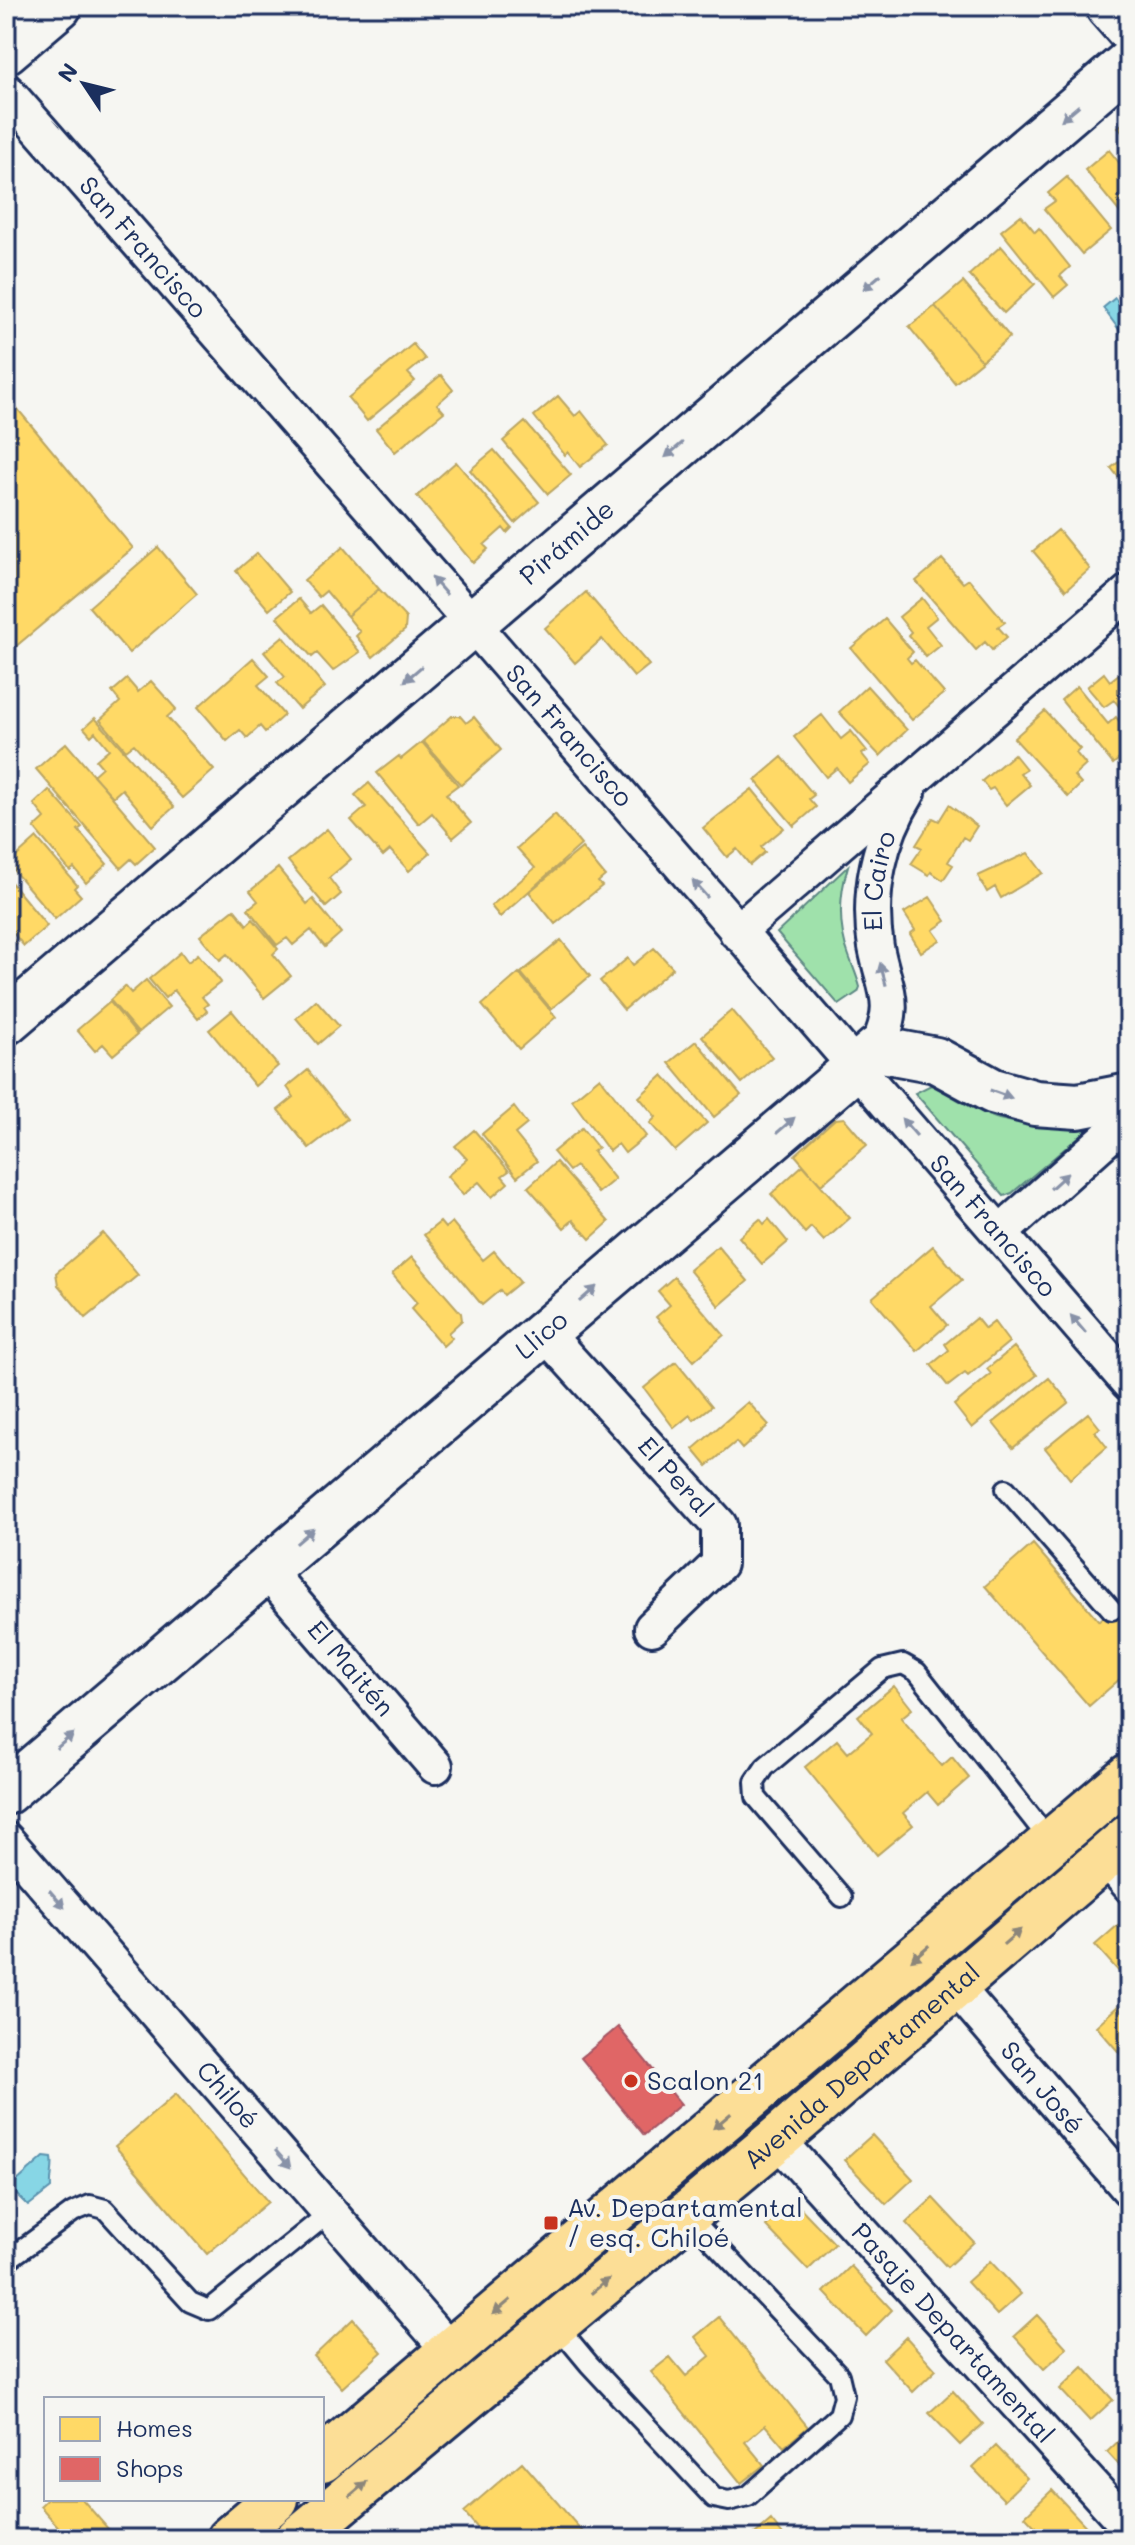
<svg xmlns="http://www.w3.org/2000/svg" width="1135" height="2545" viewBox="0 0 1135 2545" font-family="Mali,sans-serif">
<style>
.green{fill:#9fe1ab;stroke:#5d8884;stroke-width:2}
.water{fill:#87d6e5;stroke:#5c93af;stroke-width:2}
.homes{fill:#ffd966;stroke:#bba664;stroke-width:2}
.shops{fill:#e06666;stroke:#a55664;stroke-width:2}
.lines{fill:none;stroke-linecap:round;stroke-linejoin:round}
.lane-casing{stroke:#1b2f5e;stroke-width:24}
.street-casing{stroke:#1b2f5e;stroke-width:40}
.secondary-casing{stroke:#1b2f5e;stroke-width:50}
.primary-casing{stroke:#1b2f5e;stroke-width:50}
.lane{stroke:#f6f6f2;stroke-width:18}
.street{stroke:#f6f6f2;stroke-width:34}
.secondary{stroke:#f6f6f2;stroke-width:44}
.primary{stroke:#fcde96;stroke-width:44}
.oneway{fill:#8892a8}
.oneway2{fill:#8c867a}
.poi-dot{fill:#c8321e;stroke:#f6f6f2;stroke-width:3}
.labels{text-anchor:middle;stroke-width:8;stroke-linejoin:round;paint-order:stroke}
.street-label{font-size:26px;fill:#1b2f5e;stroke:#f6f6f2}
.poi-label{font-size:26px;fill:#1b2f5e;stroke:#f6f6f2;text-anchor:start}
</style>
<rect width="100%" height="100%" fill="#f6f6f2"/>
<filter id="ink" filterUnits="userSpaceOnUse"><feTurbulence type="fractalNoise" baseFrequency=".0125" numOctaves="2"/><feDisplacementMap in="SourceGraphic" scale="16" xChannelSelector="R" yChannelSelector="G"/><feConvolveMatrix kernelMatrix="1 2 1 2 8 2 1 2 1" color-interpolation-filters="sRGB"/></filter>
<g filter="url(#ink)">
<path class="green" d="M848,866C839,896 838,927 849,956C853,967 857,976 860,987L858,992L839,1005L777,933Z
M931,1085C954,1096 975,1112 999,1119C1030,1127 1062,1125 1094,1124L1012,1193L1004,1196L915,1093Z"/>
<path class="water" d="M1115,298L1129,317V331L1123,335L1103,308Z
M44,2157L52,2158C54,2166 50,2178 51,2188L28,2206L15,2193V2183Z"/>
<path class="homes" d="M1129,119V141L1118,127Z
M1109,150L1125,170L1129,167V207L1121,214L1085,170Z
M1067,177L1111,230L1082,254L1044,209L1055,201L1048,193Z
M1021,215L1035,232L1039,228L1070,267L1060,276L1068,285L1054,297L1001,231Z
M1001,246L1035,284L1004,313L969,275Z
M963,282L1010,337L982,361L935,306Z
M935,306L982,361L955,383L909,327Z
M413,344L425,359L408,373L415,381L367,421L348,398Z
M441,375L453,390L437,404L444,412L395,452L376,429Z
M6,395L133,548L15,647L6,637Z
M558,396L575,416L581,411L608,445L580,467L568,452L565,455L534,416Z
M525,422L571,475L548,494L503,441Z
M494,450L539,502L515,523L470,470Z
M1129,454V490L1111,468Z
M456,462L512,528L507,533L503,528L484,545L488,549L473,563L417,496Z
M1058,530L1090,569L1066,590L1033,551Z
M158,547L197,594L129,653L89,607Z
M343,547L379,589L347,616L326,591L319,597L304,580Z
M257,553L290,592L269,610L236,571Z
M942,559L963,583L969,579L1005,622L998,627L1007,637L992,650L985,642L976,650L916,581Z
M379,589L406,618L405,630L373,657L356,636L360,632L347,616Z
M586,592L649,665L634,677L602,639L575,663L545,628Z
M922,598L937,617L926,626L941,645L926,657L908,635L911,632L899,617Z
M299,599L311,613L321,605L360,652L333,671L317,653L312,657L277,617Z
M885,619L913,652L907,658L911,663L915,660L944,693L912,720L851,648Z
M283,636L325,687L299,709L277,683L285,677L264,652Z
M1129,647V668L1119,656Z
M253,658L269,676L258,685L284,715L265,732L260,726L247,738L240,730L227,741L198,707Z
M1104,673L1110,681L1119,674L1129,686V706L1123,711L1114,700L1104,707L1087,687Z
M127,679L138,692L151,681L176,709L167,717L214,770L182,798L134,744L126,750L100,720L120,702L112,692Z
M867,686L907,730L880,756L839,712Z
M1077,686L1108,724L1116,717L1129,733V751L1113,764L1061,700Z
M1045,711L1080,749L1076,753L1086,765L1074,776L1081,784L1068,797L1014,738Z
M822,715L841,739L851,731L867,751L862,754L870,764L848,782L837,768L826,777L794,737Z
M452,716H460L466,723L474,717L501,750L461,785L423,741Z
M95,718L174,807L153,826L122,789L113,797L93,775L102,767L96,760L109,749L95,732L91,736L84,728Z
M422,742L458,785L446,794L471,823L453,838L432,813L419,824L377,773L399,756L401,759Z
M66,743L155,847L136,864L131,859L121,868L36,769Z
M1014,754L1026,769L1020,773L1030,785L1006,805L993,788L989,790L982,781Z
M782,757L814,795L809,799L816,807L794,826L755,780Z
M369,783L430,853L409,871L390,850L383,856L351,820L366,807L355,795Z
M752,789L784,828L761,847L765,852L750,865L737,849L727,857L703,828Z
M49,790L82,827L78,830L107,864L86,883L74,868L70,871L34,828L45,818L34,804Z
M949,805L977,826L968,840L963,837L948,862L953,865L943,880L931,872L929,875L911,864L922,848L916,845L933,818L939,821Z
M555,814L581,845L500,917L491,906L535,868L517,848Z
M327,829L351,859L329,878L341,894L326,907L288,861Z
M37,838L77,885L74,888L81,896L55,919L8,864Z
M582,848L605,876L598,882L602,886L555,924L529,892Z
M1028,853L1043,873L1001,898L995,887L987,892L978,876Z
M278,868L307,904L313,899L341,933L325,947L311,930L293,945L287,938L277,945L248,909L258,901L250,891Z
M9,880L47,926L24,946L6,925V883Z
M930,897L946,921L933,930L940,940L921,952L910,934L915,930L904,913Z
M234,909L247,925L253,919L278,949L273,954L291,976L264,998L227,954L220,960L200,936Z
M6,931L17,944L6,954Z
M561,940L590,976L551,1009L521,973Z
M654,948L673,968L624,1010L600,981L628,958L633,965Z
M181,952L188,962L198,954L221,982L202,997L208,1004L204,1007L207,1011L198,1019L174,990L165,998L149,979Z
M519,973L556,1017L519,1049L482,1005Z
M146,980L169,1007L138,1033L110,1000L125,986L131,993Z
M316,1000L339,1026L318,1044L296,1018Z
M110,1002L137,1035L113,1055L103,1044L95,1051L77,1030Z
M732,1010L772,1057L742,1083L702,1036Z
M232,1011L278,1066L255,1086L209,1030Z
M696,1041L741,1095L714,1117L669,1063Z
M308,1070L347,1119L309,1148L278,1110L294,1097L287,1087Z
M663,1075L707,1123L675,1151L650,1123L656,1117L639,1097Z
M600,1077L646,1136L625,1153L618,1144L609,1151L572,1100Z
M514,1107L527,1124L515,1134L537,1161L517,1177L482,1134Z
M844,1118L867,1145L821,1185L795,1155L835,1119Z
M582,1128L598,1148L593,1152L615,1179L598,1193L576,1166L569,1171L553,1152Z
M474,1130L509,1171L502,1176L508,1183L492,1197L479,1182L463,1195L447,1176L467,1159L455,1146Z
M556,1162L609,1222L590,1239L573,1220L564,1228L528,1187Z
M803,1165L850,1218L824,1241L811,1227L805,1233L771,1194Z
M760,1219L764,1224L769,1219L788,1242L762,1264L739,1237Z
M440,1222L445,1228L452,1222L483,1260L494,1251L520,1282L504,1295L500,1290L482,1305L424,1235Z
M103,1233L138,1275L86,1318L58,1285L56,1273Z
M718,1246L748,1281L719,1306L689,1270Z
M933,1246L962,1280L931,1306L947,1325L917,1351L872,1298Z
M412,1257L461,1313L462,1320L448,1333L452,1338L443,1346L411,1309L417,1303L392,1274Z
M674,1277L724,1335L694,1361L656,1317L670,1305L658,1291Z
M976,1318L985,1329L994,1322L1009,1342L968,1376L965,1373L948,1386L931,1365L949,1350L945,1344Z
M1014,1347L1037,1375L972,1428L954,1405L991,1374L987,1369Z
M676,1362L712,1406L694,1420L690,1415L674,1428L644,1388Z
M1049,1378L1069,1402L1013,1448L993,1423Z
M748,1402L769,1425L742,1449L736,1442L707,1466L693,1449Z
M1088,1413L1100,1428L1095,1432L1107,1447L1070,1479L1045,1448Z
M1033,1544L1099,1621L1114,1608L1129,1624V1671L1089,1706L985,1586Z
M894,1686L912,1709L901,1718L942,1766L952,1757L969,1778L938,1805L927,1792L903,1813L913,1825L877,1855L805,1767L837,1740L848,1753L872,1733L858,1716Z
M1118,1925L1129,1938V1983L1095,1945Z
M1118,2006L1129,2019V2064L1096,2026Z
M176,2094L268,2202L207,2254L115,2146Z
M872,2135L913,2179L886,2204L844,2160Z
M933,2198L974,2242L947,2267L906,2223Z
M793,2200L835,2244L808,2270L766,2226Z
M990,2261L1021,2294L997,2315L967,2282Z
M851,2266L892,2310L866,2336L824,2292Z
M1037,2315L1067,2348L1044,2369L1014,2336Z
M719,2317L808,2427L784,2447L765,2425L745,2442L764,2465L741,2483L651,2372L670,2357L686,2376L710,2356L695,2337Z
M353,2319L382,2352L342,2388L314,2356Z
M906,2337L936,2370L913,2392L883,2359Z
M1083,2367L1113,2400L1090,2421L1060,2389Z
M953,2391L983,2424L960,2445L929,2413Z
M1129,2431V2476L1107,2452Z
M996,2446L1027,2478L1004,2500L973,2468Z
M522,2462L589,2539H487L464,2512Z
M1052,2490L1093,2534L1088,2539H1047L1025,2516Z
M47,2499H82L117,2539H69L40,2506Z
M771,2520L786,2539H749Z"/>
<path class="shops" d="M618,2027L681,2104L644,2135L581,2058Z"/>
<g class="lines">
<g class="lane-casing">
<path id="lane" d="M1006,1489L1112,1610
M1099,1862L1129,1896
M842,1897L756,1797L755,1782L765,1767L882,1669L903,1664L917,1672L1051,1842
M6,2258H10L73,2212L90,2205L105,2209L190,2302L209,2310L329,2213
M555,2323L589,2364L714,2498L729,2501L748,2496L839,2415L844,2396L839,2375L687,2214"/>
</g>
<g class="street-casing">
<g id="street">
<path id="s1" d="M6,91L452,600L1129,1383"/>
<path d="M737,932L1129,592"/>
<path id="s2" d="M877,1049C899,1001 885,993 876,947C867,893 879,838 908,792"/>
<path d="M1001,1232L1129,1118"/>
<path id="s3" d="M544,1332L719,1525V1564L652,1628"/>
<path id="s4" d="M266,1570L435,1766"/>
<path id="s5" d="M6,1840L450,2351"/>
<path id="s6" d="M955,1986L1129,2189"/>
<path id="s7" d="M777,2139L1129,2527"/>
</g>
</g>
<g class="secondary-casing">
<g id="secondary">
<path d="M1108,6L1129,30"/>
<path d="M6,51L59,6"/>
<path id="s8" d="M6,1022L1129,62"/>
<path id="s9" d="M6,1792L877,1049L936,1060L993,1091L1035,1103L1078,1106L1129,1096"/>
</g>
</g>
<g class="primary-casing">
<g id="primary">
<path d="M322,2460L1129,1776"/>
<path d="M229,2539L276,2499"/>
<path id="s10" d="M298,2539L777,2139L1129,1837"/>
</g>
</g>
<use href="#lane" class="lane"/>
<use href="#street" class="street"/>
<use href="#secondary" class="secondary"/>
<use href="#primary" class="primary"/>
</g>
<defs><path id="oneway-solid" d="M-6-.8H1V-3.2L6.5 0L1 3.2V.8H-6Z" transform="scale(2)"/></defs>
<g class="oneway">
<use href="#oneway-solid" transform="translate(1070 113) rotate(140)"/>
<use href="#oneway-solid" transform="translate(872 282) rotate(140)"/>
<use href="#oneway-solid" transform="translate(674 450) rotate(140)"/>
<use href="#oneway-solid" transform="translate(439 586) rotate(-131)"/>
<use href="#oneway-solid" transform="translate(413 674) rotate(139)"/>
<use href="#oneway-solid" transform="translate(700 889) rotate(-131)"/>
<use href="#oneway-solid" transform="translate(883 974) rotate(-105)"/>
<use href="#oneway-solid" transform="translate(1001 1094) rotate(20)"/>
<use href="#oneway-solid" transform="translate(786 1125) rotate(-41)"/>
<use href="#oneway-solid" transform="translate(909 1127) rotate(-131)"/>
<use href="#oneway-solid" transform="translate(1059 1181) rotate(-42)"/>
<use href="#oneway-solid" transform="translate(588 1294) rotate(-41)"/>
<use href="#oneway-solid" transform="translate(1078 1324) rotate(-130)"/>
<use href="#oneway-solid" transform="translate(305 1536) rotate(-41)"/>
<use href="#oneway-solid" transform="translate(65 1741) rotate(-41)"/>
<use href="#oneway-solid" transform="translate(57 1899) rotate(49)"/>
<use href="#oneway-solid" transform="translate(283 2159) rotate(49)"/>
</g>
<g class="oneway2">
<use href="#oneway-solid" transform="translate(1012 1937) rotate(-41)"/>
<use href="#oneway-solid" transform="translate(920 1953) rotate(140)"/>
<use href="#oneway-solid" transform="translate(722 2121) rotate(140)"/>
<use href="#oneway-solid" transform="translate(600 2286) rotate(-40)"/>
<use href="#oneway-solid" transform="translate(502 2307) rotate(140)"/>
<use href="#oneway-solid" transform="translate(358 2489) rotate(-40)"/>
</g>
</g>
<g class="poi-dot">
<circle cx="631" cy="2081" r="8"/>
<rect x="543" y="2215" width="16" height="16" rx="4"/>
</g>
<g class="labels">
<g class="street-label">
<text dy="9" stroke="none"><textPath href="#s1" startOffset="208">San Francisco</textPath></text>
<text dy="9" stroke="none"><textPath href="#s8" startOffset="738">Pirámide</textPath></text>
<text dy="9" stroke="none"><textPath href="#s1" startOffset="856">San Francisco</textPath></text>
<text dy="9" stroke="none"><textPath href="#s2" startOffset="172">El Cairo</textPath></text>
<text dy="9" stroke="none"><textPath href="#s1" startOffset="1504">San Francisco</textPath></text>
<text dy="9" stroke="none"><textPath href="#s9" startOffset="704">Llico</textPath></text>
<text dy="9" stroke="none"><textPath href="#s3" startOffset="196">El Peral</textPath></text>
<text dy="9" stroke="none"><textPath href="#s4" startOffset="130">El Maitén</textPath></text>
<text dy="9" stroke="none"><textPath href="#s10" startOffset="736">Avenida Departamental</textPath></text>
<text dy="9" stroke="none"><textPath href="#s6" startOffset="134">San José</textPath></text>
<text dy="9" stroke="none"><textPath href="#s5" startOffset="338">Chiloé</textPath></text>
<text dy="9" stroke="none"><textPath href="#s7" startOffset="262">Pasaje Departamental</textPath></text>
</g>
<g class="poi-label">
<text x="647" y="2090">Scalon 21</text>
<text x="567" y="2217">Av. Departamental<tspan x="567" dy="30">/ esq. Chiloé</tspan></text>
</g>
</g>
<rect width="1135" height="2545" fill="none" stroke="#f6f6f2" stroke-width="32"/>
<rect x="16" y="16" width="1103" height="2513" fill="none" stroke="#1b2f5e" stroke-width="3" filter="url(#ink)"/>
<rect x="44" y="2397" width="280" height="104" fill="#f6f6f2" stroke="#9ea6b7" stroke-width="2"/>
<rect x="60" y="2417" width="40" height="24" fill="#ffd966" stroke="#9ea6b7" stroke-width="2"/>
<text x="116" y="2437" font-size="24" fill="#1b2f5e">Homes</text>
<rect x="60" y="2457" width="40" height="24" fill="#e06666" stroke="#9ea6b7" stroke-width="2"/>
<text x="116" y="2477" font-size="24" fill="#1b2f5e">Shops</text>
<g transform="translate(84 84) rotate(305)" stroke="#f6f6f2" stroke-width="6" paint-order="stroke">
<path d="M0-6L14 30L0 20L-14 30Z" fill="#1b2f5e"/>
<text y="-12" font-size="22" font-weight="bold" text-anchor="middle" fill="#1b2f5e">N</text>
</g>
</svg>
